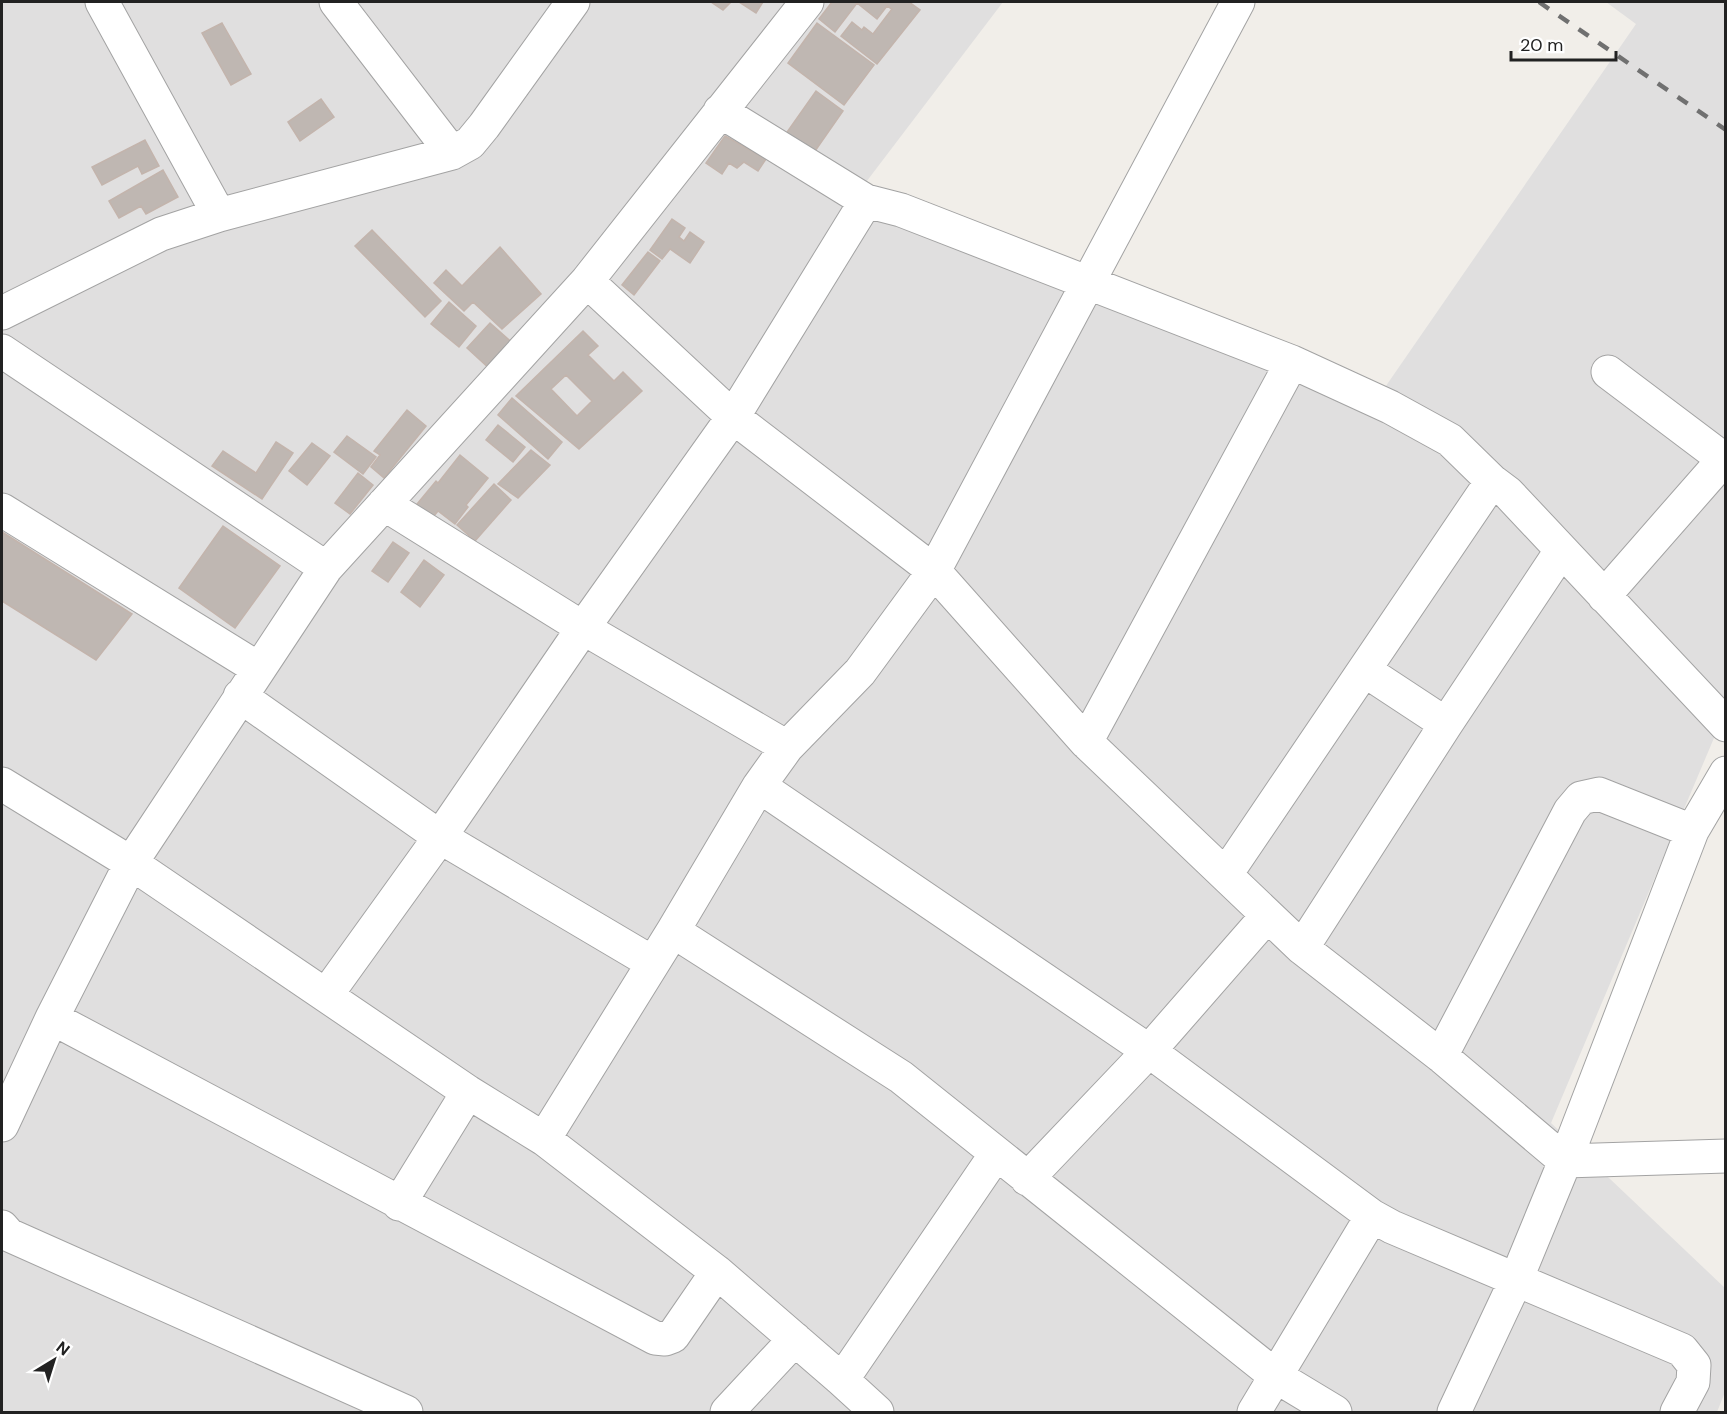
<svg xmlns="http://www.w3.org/2000/svg" width="1727" height="1414" viewBox="0 0 1727 1414" font-family="'DM Sans',sans-serif">
<style>
.residential{fill:#e0dfdf}
.building{fill:#bfb7b2;stroke:#c3b4ac;stroke-width:1.5;fill-rule:evenodd}
.lines{fill:none;stroke-linecap:round;stroke-linejoin:round}
.minor-casing{stroke:#a3a3a3;stroke-width:35}
.minor{stroke:#fff;stroke-width:33}
.rail{stroke:#707070;stroke-width:4.5;stroke-dasharray:12 12;stroke-linecap:butt}
</style>
<rect width="100%" height="100%" fill="#f1eee9"/>
<path class="residential" d="M2,2H1003L857,194L1370,409L1636,24L1606,2H1725V712L1551,1123L1725,1288V1392L1717,1412H2Z"/>
<path class="building" d="M711,2H731L723,10Z
M739,2H763L756,13Z
M832,2H909L920,10L877,64L841,36L852,22L862,30L864,27L873,34L892,9L887,6L877,19L857,3L835,32L819,19Z
M222,23L251,74L231,85L202,33Z
M817,23L874,65L844,105L788,63Z
M816,91L843,111L813,154L785,135Z
M321,99L334,117L300,141L288,122Z
M725,136L766,159L758,171L744,162L737,168L729,163L722,174L706,163Z
M145,140L159,166L142,174L138,166L102,185L92,167Z
M163,170L178,197L146,214L141,206L119,218L109,201Z
M672,219L685,228L679,237L684,241L690,232L704,242L690,263L670,249L662,259L650,250Z
M372,230L441,301L425,317L355,246Z
M500,247L541,294L502,329L473,302L464,311L434,283L446,270L462,286Z
M648,252L660,261L634,295L622,285Z
M449,302L476,326L459,347L431,324Z
M490,323L516,346L492,371L467,348Z
M583,331L598,346L588,355L614,381L623,372L642,391L579,449L516,396ZM566,375L592,401L577,416L551,389Z
M512,398L562,442L548,459L498,415Z
M407,410L426,426L384,478L371,467L380,455L374,451Z
M498,425L525,447L513,462L486,440Z
M347,436L376,457L363,474L334,452Z
M276,442L293,453L262,499L212,466L223,451L256,473Z
M312,443L330,456L307,485L289,471Z
M531,450L550,465L518,498L498,484Z
M460,455L488,478L466,505L468,507L455,524L438,511L429,522L413,509L436,481L438,483Z
M358,473L373,485L350,514L335,503Z
M494,484L511,500L475,541L457,525Z
M223,526L280,566L235,628L179,588Z
M2,532L132,614L96,660L2,601Z
M393,542L409,553L388,582L372,571Z
M424,560L444,575L420,607L401,592Z"/>
<g class="lines">
<g class="minor-casing">
<path id="minor" d="M102,2L219,215
M336,2L452,153
M720,111L866,201L901,210L1292,362L1390,407L1450,440L1492,481L1508,493L1726,725
M587,281L733,417L934,571L1086,742L1302,948L1441,1056L1565,1161L1726,1156
M2,313L161,234L219,215L452,153L470,143L484,126L573,2
M2,351L326,568
M1608,372L1726,461
M384,504L583,628L787,747
M2,510L259,669
M1604,596L1724,459
M1364,670L1446,724
M240,696L440,837L653,963
M1086,742L1292,362
M2,784L131,863L468,1092L544,1139L717,1272L842,1380L877,1412
M759,786L1149,1051L1372,1216L1392,1227L1682,1350L1694,1365L1693,1382L1677,1412
M1226,874L1492,481
M673,931L901,1077L1277,1377L1335,1412
M1302,948L1446,724L1561,551
M327,994L440,837L583,628L733,417L866,201
M52,1018L655,1338L665,1339L673,1336L717,1272
M1441,1056L1570,811L1581,798L1599,794L1692,831
M2,1125L52,1018L131,863L326,568L587,281L807,2
M544,1139L673,931L759,786L787,747L860,672L934,571L1238,2
M1027,1179L1149,1051L1267,916
M399,1204L468,1092
M2,1227L9,1235L406,1412
M842,1380L996,1154
M727,1412L795,1339
M1254,1412L1372,1216
M1454,1412L1516,1280L1565,1161L1692,831L1726,773"/>
</g>
<use href="#minor" class="minor"/>
<path class="rail" d="M1539,2L1726,130"/>
</g>
<rect width="1727" height="1414" fill="none" stroke="#222222" stroke-width="6"/>
<g transform="translate(54 1360) rotate(38)" stroke="#ffffff" stroke-width="4.5" paint-order="stroke">
<path d="M0-4.5L10 22L0 15L-10 22Z" fill="#222222"/>
<text y="-9" font-size="16" font-weight="bold" text-anchor="middle" fill="#222222">N</text>
</g>
<path d="M1511 51v9h105v-9" fill="none" stroke="#222222" stroke-width="3"/>
<text x="1520" y="51" font-size="18" fill="#222222" stroke="#ffffff" stroke-width="4.5" paint-order="stroke">20 m</text>
</svg>
